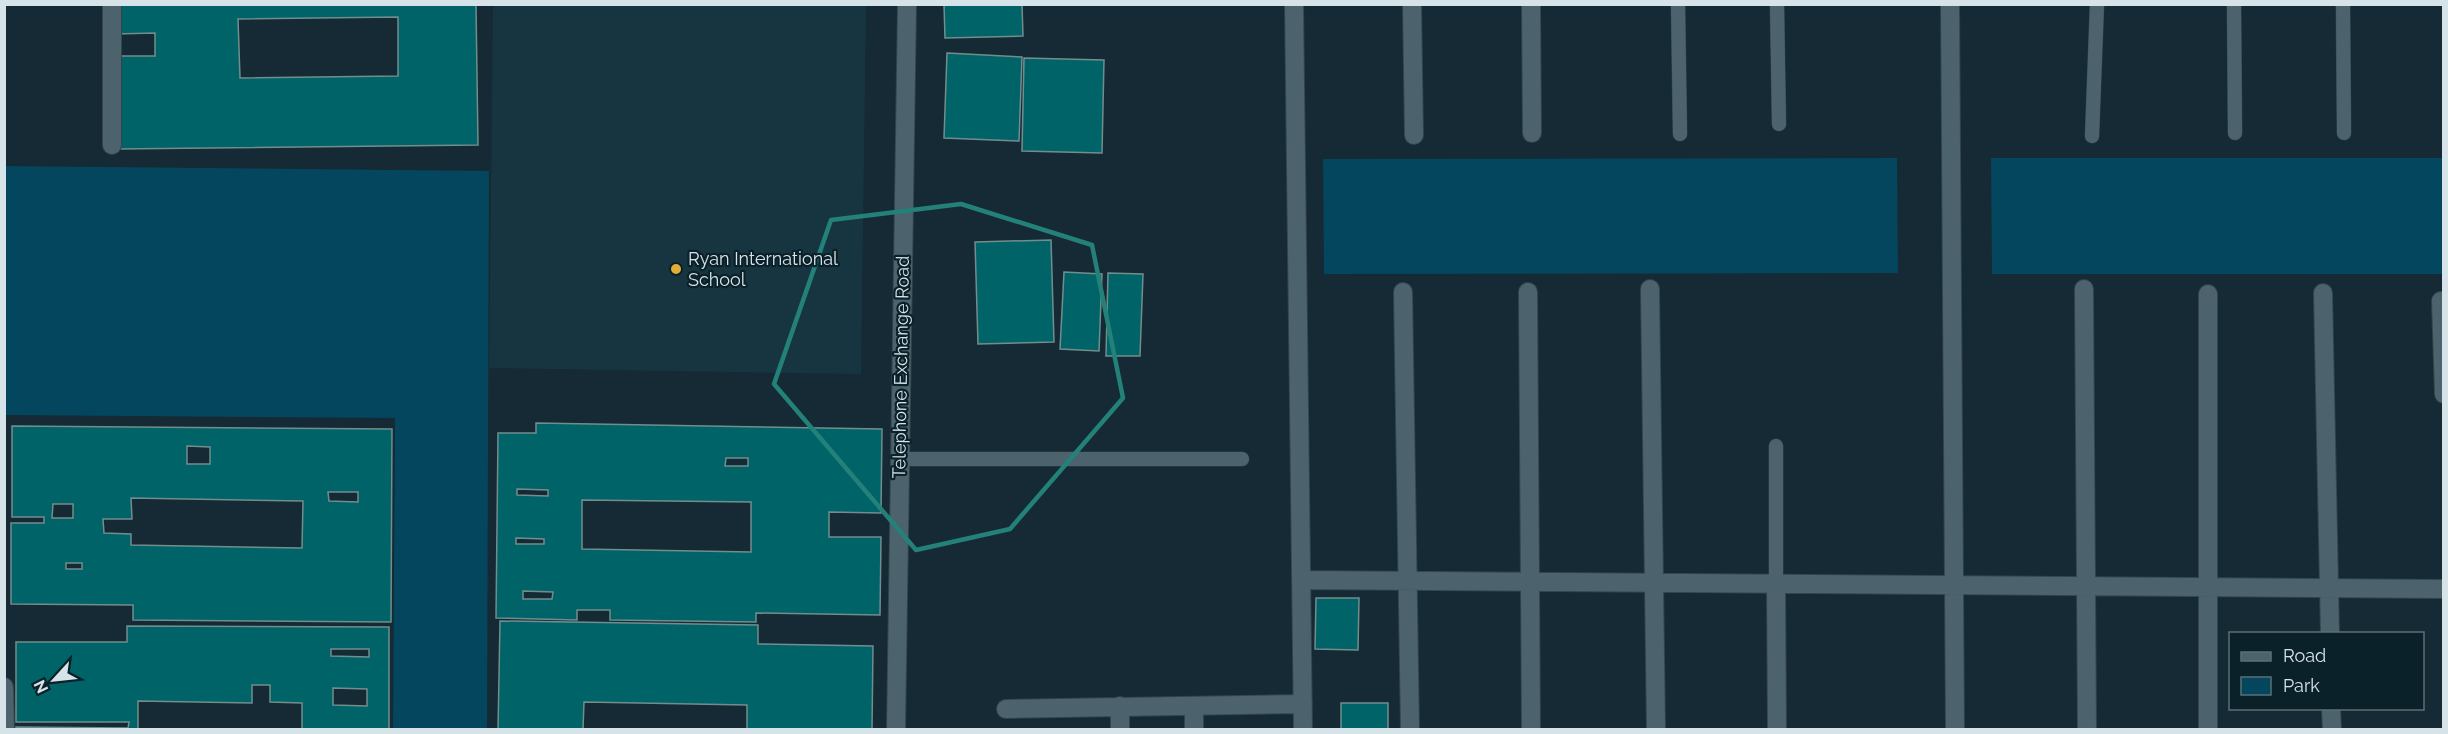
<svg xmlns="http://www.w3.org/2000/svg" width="2448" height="734" viewBox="0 0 2448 734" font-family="Raleway,sans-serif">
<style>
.built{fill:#173541}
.green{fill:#04465d}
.building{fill:#006367;stroke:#718e8f;stroke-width:1.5;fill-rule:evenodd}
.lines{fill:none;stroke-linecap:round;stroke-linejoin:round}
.service-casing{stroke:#34454c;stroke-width:15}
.minor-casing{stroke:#34454c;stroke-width:20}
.service{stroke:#4c636e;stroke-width:14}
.minor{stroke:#4c636e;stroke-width:18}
.marked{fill:none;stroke:#23817a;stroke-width:4.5;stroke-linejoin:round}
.poi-dot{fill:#e3ae35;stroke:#0b212a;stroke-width:2}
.labels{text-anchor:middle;stroke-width:4.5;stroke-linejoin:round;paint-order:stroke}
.poi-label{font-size:18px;fill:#d6e3e9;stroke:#0b212a;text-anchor:start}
.street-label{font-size:18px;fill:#d6e3e9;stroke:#0b212a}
</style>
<rect width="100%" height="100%" fill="#152a34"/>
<path class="built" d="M493,5H866L861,374L489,368Z"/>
<path class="green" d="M1897,158L1898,273L1324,274L1323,159Z
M1991,158H2443V274H1992Z
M5,166L489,171L487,729H393L395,418L5,415Z"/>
<path class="building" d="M114,4H476L478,145L117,149L115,56H155V33L115,34ZM398,17V76L240,78L238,19Z
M944,4H1022L1023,36L945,38Z
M947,53L1022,57L1019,141L944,138Z
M1024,58L1104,60L1102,153L1022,151Z
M1051,240L1054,342L978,344L975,242Z
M1064,272L1102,274L1099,351L1060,349Z
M1108,273L1143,274L1140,356H1106Z
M536,423L882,429L881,513L829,512V537H881L880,615L756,613V622L610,620V610H577V620L496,618L498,433H536ZM726,458H748V466H725ZM517,489L548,490V496L517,495ZM582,500L751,502V552L582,549ZM516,538L544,539V544H516ZM523,591L553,592L552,599H523Z
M12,426L392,429L391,622L133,620V605L11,604V523H44V517H12ZM187,446L210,447V464H187ZM328,492H358V502L329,501ZM131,498L303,501L302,548L131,545V534L104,533L103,519H132ZM53,504H73V518H52ZM66,563H82V569H66Z
M1316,598H1359L1358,650L1315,649Z
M500,621L758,625V644L873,646L872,730H747V705L584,702L583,730H498Z
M127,626L389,627V730H302V703L270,702V685H252V703L138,701V730H16V727L128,728L129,722H16V642H127Z
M331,649H369V657L331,656Z
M333,688L367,689V706L333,705Z
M1341,703H1388V730H1341Z"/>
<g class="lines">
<g class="service-casing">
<path id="service" d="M1678,4L1680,134
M1777,4L1779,124
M2234,4L2235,133
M2343,4L2344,133
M2092,136L2097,4
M1776,446V584
M900,459H1242"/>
</g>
<g class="minor-casing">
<path id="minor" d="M112,4V145
M1294,4L1303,730
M1412,4L1414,135
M1531,4L1532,133
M1950,4L1955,730
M1650,289L1656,730
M2084,289L2087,730
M1403,292L1410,730
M1528,292L1531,730
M2323,293L2330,634
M2208,294V730
M2441,301L2444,394
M1301,580L2444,589
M1776,584L1777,730
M4,687L5,730
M1194,706V730
M2331,708L2332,730
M1006,709L1303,704
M896,730L907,4
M1120,730V706"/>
</g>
<use href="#service" class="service"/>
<use href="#minor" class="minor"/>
</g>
<path class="marked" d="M961,204L1092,245L1123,398L1010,529L916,550L774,384L831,220Z"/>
<circle class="poi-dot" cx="676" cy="269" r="6"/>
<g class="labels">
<g class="poi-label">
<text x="688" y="265">Ryan International<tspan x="688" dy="21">School</tspan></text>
</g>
<g class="street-label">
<text transform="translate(901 367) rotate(-89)" y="6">Telephone Exchange Road</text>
</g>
</g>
<rect width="2448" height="734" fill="none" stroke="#d6e3e9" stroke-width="12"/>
<rect x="2229" y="632" width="195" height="78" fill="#0b212a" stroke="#5c6f76" stroke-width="1.5"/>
<rect x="2241" y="652" width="30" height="9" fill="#4c636e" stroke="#5c6f76" stroke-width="1.5"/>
<text x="2283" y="662" font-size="18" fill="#d6e3e9">Road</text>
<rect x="2241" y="677" width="30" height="18" fill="#04465d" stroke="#5c6f76" stroke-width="1.5"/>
<text x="2283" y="692" font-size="18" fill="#d6e3e9">Park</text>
<g transform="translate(54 680) rotate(243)" stroke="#0b212a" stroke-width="4.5" paint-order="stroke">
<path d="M0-4.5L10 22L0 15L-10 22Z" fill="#d6e3e9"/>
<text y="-9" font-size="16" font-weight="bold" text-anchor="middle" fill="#d6e3e9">N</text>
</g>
</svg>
